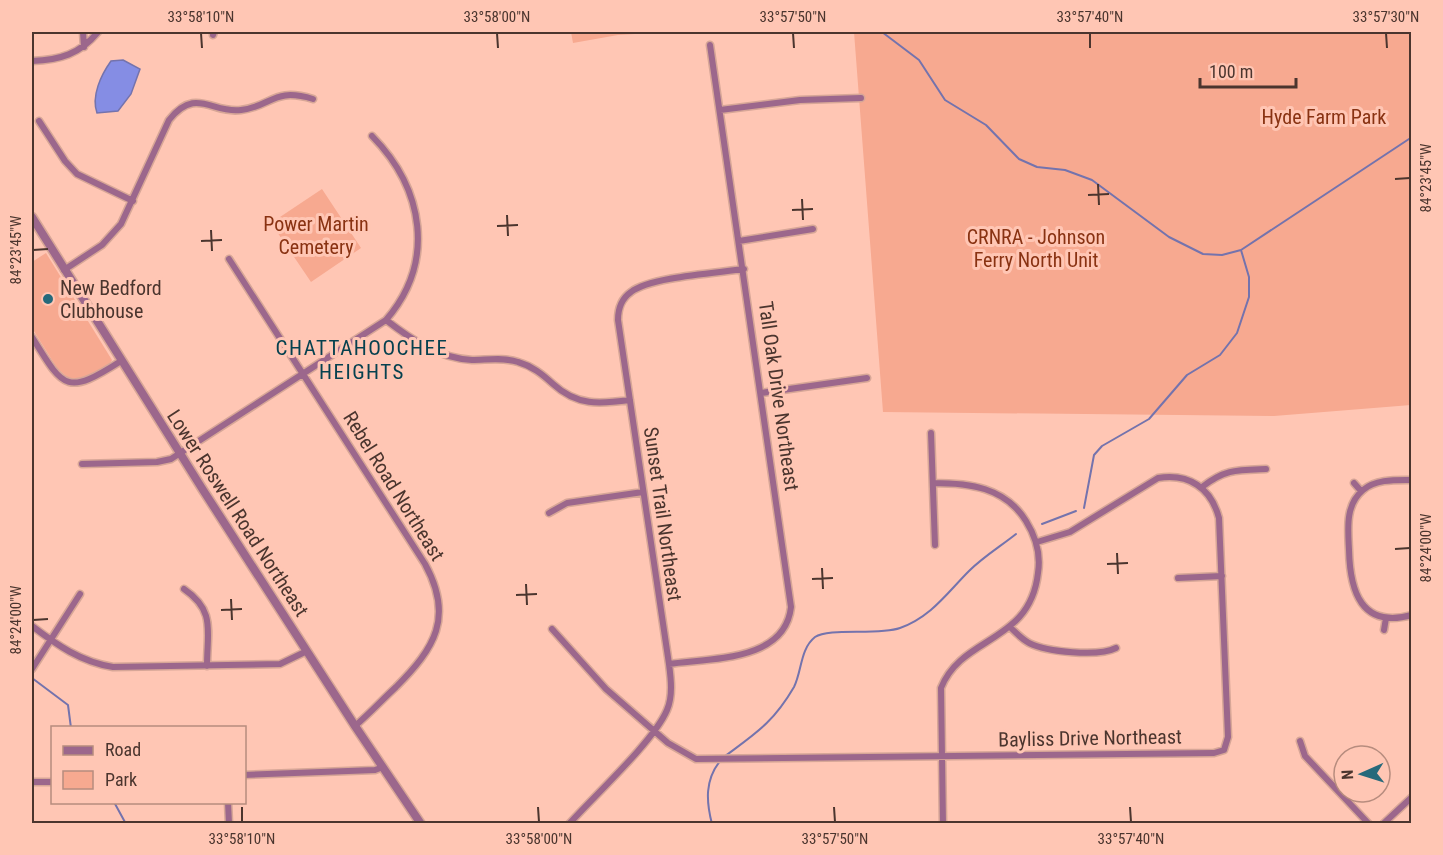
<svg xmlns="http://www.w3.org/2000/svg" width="1443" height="855" viewBox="0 0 1443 855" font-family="'Roboto Condensed',sans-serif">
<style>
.green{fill:#f7a990}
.water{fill:#858de4;stroke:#7473ad;stroke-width:1.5}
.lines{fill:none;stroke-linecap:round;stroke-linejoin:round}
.stream{stroke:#7473ad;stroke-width:2}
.minor-casing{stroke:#d7a697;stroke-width:9}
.tertiary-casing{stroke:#d7a697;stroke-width:11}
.minor{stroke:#9c678c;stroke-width:6}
.tertiary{stroke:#9c678c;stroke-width:8}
.ticks{fill:none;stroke:#4b352e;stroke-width:2}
.poi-dot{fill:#26697b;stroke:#ffc6b4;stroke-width:2}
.labels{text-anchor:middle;stroke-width:6;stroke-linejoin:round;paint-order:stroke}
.park-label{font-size:20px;fill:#893212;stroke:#ffc6b4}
.poi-label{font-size:20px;fill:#4b352e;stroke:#ffc6b4;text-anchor:start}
.street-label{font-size:20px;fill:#4b352e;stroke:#ffc6b4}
.neighbourhood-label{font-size:21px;letter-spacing:1.5px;fill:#06414f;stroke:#ffc6b4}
.neatline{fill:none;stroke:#4b352e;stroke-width:2}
.ticks-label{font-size:15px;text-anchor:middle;fill:#4b352e}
</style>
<rect width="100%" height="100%" fill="#ffc6b4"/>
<path class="green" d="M571,32H669L618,35L573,43Z
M854,32H1411V405L1274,416L883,412Z
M322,189L361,248L311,282L271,223Z
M46,253L112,360L109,365L90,377L78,380L67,377L57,368L32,328V262Z"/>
<path class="water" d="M123,60L140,69L131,94L118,111L97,113C91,96 101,75 111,61Z"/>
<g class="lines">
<path class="stream" d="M882,32L919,60L945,100L986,125L1019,159L1037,167L1065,170L1092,180L1169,237L1203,254L1222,255L1241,250L1412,137
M1084,508L1094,455L1102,446L1149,419L1187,375L1220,355L1237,333L1249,297V277L1241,250
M1042,524L1076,511
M32,678L68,705L71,728
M724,757C756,733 773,723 794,687C802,671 800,649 815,637C829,627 878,636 900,628C931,617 947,593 969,571C983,557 1001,546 1016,534
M114,802L126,824
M712,824C706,801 705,780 720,761"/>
<g class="minor-casing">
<path id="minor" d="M83,32L84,47
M213,35L214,32
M32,61C60,60 80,54 98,32
M720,110L800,100L861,98
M39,121L65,161L77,174L133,201
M739,241L813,229
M229,259L425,564C454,617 435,648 396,687C382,700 369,714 355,726
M64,270L102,245L121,224L169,120C196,86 212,114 241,110C273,106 273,87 313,99
M386,320C412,340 438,358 472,360C487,360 504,357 518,362C532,366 542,374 553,384C577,406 599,404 630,400
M32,337C64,389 66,396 121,361
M761,393L867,378
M931,433L935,545
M82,464L157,462L171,459L386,320C436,262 424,189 372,136
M1412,480C1395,480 1376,479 1363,490C1345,505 1348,529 1349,550C1350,591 1361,629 1412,615
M933,483C969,483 1005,487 1026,521C1036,537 1041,554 1038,573C1030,644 962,635 941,688L943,824
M1354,483L1361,491
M1202,487C1225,469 1237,470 1266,469
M549,513L567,503L643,492
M1178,578L1222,576
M184,589C216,611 207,631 207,666
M32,626C57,645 81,662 113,667L280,664L307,651
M1011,628C1016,633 1022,639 1029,643C1047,652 1098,657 1116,648
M552,629L606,689L668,743L696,759L1214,753L1224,750L1228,737L1219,518C1211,488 1189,473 1158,478L1070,532L1037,542
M1384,630L1386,618
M669,664C710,658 785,662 791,607L710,45
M32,669L80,594
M1300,741L1305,756L1369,824
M244,775L375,770L383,767
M32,782H52
M228,802L229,824
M569,824C594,796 654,741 667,710C673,696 671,679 669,664L618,320C618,308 621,299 631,292C650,277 717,273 744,269
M1383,824L1412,797"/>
</g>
<g class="tertiary-casing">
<path id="tertiary" d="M32,217L203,490L355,726L421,824"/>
</g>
<use href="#minor" class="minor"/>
<use href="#tertiary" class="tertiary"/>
</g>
<path class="ticks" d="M201,33L202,48M497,33L498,48M793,33L794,48M1090,33V48M1386,33L1387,48M1395,179L1410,178M1098,184L1099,205M1088,195L1109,194M802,199L803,220M792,210L813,209M507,215L508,236M497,226L518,225M211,230L212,251M201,241L222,240M33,250L48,249M1395,549L1410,548M1117,553L1118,574M1107,564L1128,563M822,568L823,589M812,579L833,578M526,584L527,605M516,595L537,594M231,599L232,620M221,610L242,609M33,620L48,619M242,807V822M538,807L539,822M834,807L835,822M1130,807L1131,822"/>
<circle class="poi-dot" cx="48" cy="299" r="6"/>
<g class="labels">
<g class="park-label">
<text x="1324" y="124">Hyde Farm Park</text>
<text x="316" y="231">Power Martin<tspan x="316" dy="23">Cemetery</tspan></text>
<text x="1036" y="244">CRNRA - Johnson<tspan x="1036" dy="23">Ferry North Unit</tspan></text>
</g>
<g class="poi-label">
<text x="60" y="295">New Bedford<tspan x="60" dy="23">Clubhouse</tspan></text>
</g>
<g class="street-label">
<text transform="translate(779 396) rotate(82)" y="7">Tall Oak Drive Northeast</text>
<text transform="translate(394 486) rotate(58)" y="7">Rebel Road Northeast</text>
<text transform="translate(238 513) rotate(57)" y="7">Lower Roswell Road Northeast</text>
<text transform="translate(663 514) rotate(82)" y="7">Sunset Trail Northeast</text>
<text transform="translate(1090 738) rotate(-1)" y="7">Bayliss Drive Northeast</text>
</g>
<g class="neighbourhood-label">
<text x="362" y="355">CHATTAHOOCHEE<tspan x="362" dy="24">HEIGHTS</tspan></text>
</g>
</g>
<rect width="1443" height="855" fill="none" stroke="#ffc6b4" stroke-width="66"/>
<rect x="51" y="726" width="195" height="78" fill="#ffc6b4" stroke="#b78c7e" stroke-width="1.5"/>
<rect x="63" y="746" width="30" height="9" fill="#9c678c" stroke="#b78c7e" stroke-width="1.5"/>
<text x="105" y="756" font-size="18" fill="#4b352e">Road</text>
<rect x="63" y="771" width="30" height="18" fill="#f7a990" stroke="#b78c7e" stroke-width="1.5"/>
<text x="105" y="786" font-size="18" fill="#4b352e">Park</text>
<g transform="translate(1362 774) rotate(267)"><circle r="28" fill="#ffc6b4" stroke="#b78c7e" stroke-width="1.5"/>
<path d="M0-4.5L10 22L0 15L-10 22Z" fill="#26697b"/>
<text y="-9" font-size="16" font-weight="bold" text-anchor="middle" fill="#4b352e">N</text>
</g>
<path d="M1200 78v9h96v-9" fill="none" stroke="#4b352e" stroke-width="3"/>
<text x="1209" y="78" font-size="18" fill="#4b352e" stroke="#ffc6b4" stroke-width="4.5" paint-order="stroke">100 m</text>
<rect x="33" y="33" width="1377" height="789" class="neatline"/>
<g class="ticks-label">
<text x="201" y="22">33°58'10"N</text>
<text x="497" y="22">33°58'00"N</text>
<text x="793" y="22">33°57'50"N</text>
<text x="1090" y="22">33°57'40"N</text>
<text x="1386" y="22">33°57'30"N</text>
<text transform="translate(1426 178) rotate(-90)" y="5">84°23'45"W</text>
<text transform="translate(16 250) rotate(-90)" y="5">84°23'45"W</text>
<text transform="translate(1426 548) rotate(-90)" y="5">84°24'00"W</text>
<text transform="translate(16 620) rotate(-90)" y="5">84°24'00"W</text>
<text x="242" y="844">33°58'10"N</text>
<text x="539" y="844">33°58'00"N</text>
<text x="835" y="844">33°57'50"N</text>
<text x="1131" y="844">33°57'40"N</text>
</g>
</svg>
